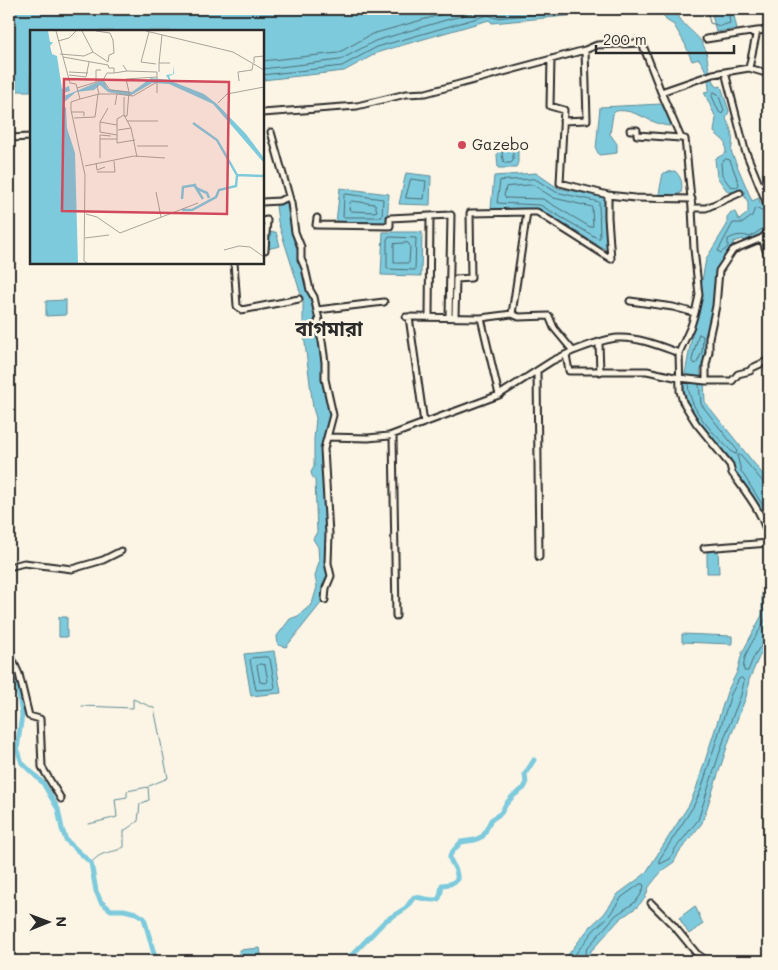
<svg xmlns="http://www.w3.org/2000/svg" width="778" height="970" viewBox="0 0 778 970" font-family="Mali,'Noto Sans Bengali',sans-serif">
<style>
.water{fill:#7ecadd;stroke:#5d8a96}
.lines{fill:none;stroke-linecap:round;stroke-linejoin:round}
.shore{stroke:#4c6b72;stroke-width:1}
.stream{stroke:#5d8a96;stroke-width:1}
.canal{stroke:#7ecadd;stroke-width:5}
.minor-casing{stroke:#2b2b2b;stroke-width:9}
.minor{stroke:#fcf5e5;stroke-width:5}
.poi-dot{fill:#d1495b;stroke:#fcf5e5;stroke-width:2}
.labels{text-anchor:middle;stroke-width:5;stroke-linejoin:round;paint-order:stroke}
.poi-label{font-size:15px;fill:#2b2b2b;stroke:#fcf5e5;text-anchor:start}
.district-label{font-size:20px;font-weight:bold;fill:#2b2b2b;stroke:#fcf5e5}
.inset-river{fill:none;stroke:#7ecadd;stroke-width:2.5}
.inset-road{fill:none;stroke:#a8a49b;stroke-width:1}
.view{fill:#d1495b;fill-opacity:0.15;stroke:#d1495b;stroke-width:2.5}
.inset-edge{fill:none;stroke:#2b2b2b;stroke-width:2.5}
</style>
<rect width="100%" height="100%" fill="#fcf5e5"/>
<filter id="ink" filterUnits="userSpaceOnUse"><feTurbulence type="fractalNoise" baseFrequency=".02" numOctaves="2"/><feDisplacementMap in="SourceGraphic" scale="10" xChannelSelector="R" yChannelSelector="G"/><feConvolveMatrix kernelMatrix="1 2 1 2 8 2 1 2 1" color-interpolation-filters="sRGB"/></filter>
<g filter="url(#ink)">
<path class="water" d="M9,9H608V12L492,23L489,20L379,52L344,71L263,80L262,31H31V91H9Z
M660,9H677C677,23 696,32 702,43C708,52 707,60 709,69C711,76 714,82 717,87L721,86L729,111L726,119C732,129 734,140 731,151L752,201L759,198L760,204L765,203L769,215V230L746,245L743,239L733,242L735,248L725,255L716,273L714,305L709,322L707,353L700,372L704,381L705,402L769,482V532L765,517L736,473L731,459L698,422L688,405L683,385L706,259L727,225V217L731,212H735L739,220L748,213V202L742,192H728L717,177L715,159L726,153L725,142L714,132L716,118L704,92L709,91C709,78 706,69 699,59L692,61L685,44L674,25L666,20Z
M711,9H731L733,11L737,29L716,32Z
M662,104L672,125L670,126C651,125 636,108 616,111L613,114L610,134L617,144V153L599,155L596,149L600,107Z
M509,141L518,142V162L516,168H498L497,155L500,142Z
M675,171C682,178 683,184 681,193L672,196L659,194L663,173Z
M406,173L431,176L430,205L399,204Z
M536,173L558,188L604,197L608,251L538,209H491L494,176Z
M340,188L389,194L387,224L336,222Z
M286,201L297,249L310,292L318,334L323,364L324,391L330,407V420L325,433L323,453L326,497V561L329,576L324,589L322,602L286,647L278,645L277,636L290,619L298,616L312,604L317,587L315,576L319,562L318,547L313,539L317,532L315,480L312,476L311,472L314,467V439L316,418L313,408L303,327V301L278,222L276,205Z
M276,232L280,246L267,249L268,233Z
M383,232H422L421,276L381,275Z
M66,300V315L46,316V301Z
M707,549H718L719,573H707Z
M769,568V643L759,657L749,680L746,697L730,738L702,823L679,852L674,862L664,869L656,878L649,887L645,898L637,907L620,919L591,951L587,961H563L590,927L604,914L618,894L645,874L689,805L696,789L727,692L737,672L742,653L762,615V586Z
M59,617H67V637H59Z
M682,634L732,636V644L682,642Z
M274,651L281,693L251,696L244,654Z
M695,906L703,924L689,934L679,918Z
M260,948L262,961H240L239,950Z"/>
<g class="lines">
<path class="shore" d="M707,9L710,23L720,26L730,23L728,9
M262,61L338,53L372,34L461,9
M262,69L340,60L375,41L446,20L487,9L498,12L527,9
M262,75L342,66L377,47L488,15L496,18L592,9
M714,92L718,94L724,110L722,114L719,112L712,96Z
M509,146L513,148V161L511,163H504L502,155L503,148Z
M726,159L730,160L739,184L737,187L730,186L722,175L721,163Z
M411,179L426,181L424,199L406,198Z
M535,179L556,192L599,202L600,238H597L540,205L497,203L500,181Z
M533,185L554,198L592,207L593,226L590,227L543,199L506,198L504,196L506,187Z
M346,194L383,199L382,217H343L344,196Z
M352,201L375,204L377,211L374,212L351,211L349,209L350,203Z
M769,214L755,208L752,216L743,223H733L718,251L721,253L728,247V239C736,235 742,234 750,237L765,227H769
M390,237L416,238L415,270L387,269V239Z
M408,243L410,246L409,263H394V244Z
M699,334L703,336L702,352L697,363L695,364L692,361Z
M688,383C689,412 715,434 733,453L736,454L737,450L701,404L699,384
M769,484L764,483L740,455H737L741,471L769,515
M769,579C765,592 771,606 766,618C759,635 741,652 744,671H748C752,661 758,643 769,641
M268,657L270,659L275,687L273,689L256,690L250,660L252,658Z
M260,664L265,665L268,681L266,683L260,682L257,666Z
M742,678L744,681L741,695L725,736L698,820L675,849L670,859L660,864L659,860L693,807L701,790L731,694L739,679Z
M570,961L594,930L608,917L622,897L640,884H643L644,887L640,896L634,903L616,915L587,948L583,961"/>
<path class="stream" d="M82,706L133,708V699L154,708L168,778L149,786
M89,824L117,817L115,799L127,797V791L148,787L149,800L140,804L138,821L124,831V847C110,855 103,849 91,863"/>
<path class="canal" d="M9,667L19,696L22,715L17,749L22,763L43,783L58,809L62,829L66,840L91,863L96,891L101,902L111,910H124L136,913L144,918L156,961
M342,961L353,954L385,921L406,908L414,897C420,897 436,903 439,898C441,895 441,889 442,885L450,884L457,880C459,868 448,861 450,856C451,852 458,846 461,842L475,840L483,836L491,820L501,813L506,804L513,796L524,788L526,784L525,774L534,760"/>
<g class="minor-casing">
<path id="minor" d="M706,39L757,31
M551,59L550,106L564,110L560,183L608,195L635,198L692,199
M749,68L769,74
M725,72L745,150L769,209
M661,92L681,138L685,139L692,208H706L740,193
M262,113L357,106L406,94L426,93L585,50L597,45L642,43L661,92L713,74L749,68L757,31L769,30
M563,121L587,120L585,50
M630,130H637V135L681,138
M271,132L291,203L295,232L301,247V259L305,268L310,290L314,297L319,320L317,324L322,341L325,362V379L333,415L324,449L329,534L328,563L331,576L326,588L325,600
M9,138L31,137
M760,185H769
M608,195V217L611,259
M262,202L279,201L289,197
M527,212H537L611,259
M317,218L316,225L390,226V218L430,216
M262,221L267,220L265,250
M762,238L769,260
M234,262L237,306L242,310L299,299
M630,301L673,307L695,313L699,295L694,249L692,208
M317,310L384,302
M695,313L691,326L679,353L680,391L683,402L696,423L730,465L732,473C747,494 766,516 769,543
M406,317L481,318L512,314L519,317L549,316L554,328L573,351L552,361L499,395
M409,317L424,423
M429,317L430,216L451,215L449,317
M455,317L456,279L471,278L470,213L527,212L512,314
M599,343L600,372
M573,351C587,346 603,339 618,338C639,337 660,346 679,353
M566,355L569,371H647L679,378L706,381H732L738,374L750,371L752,368L769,360
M537,371L539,557
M706,381V365L709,352V338L716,306L719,271L733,250L762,238L769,232
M393,435L396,616
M328,437L368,438L389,436L499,395L481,318
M704,548L769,543
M9,567L24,563L72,569L103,560L121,551
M9,652L19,674L29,716L40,719L42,767L61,799
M651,903L674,926L697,954L704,959V961"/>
</g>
<use href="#minor" class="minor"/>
</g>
</g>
<circle class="poi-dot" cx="462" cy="145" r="5"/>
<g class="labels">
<g class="poi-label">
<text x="472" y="150">Gazebo</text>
</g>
<g class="district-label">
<text x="329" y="336">বাগমারা</text>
</g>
</g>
<g transform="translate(30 30)">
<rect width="234" height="234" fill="#fcf5e5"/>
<path d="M0,1H18L20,12H23L20,16L22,24L27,26L32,59L39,56L40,61L33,63L34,66L73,50L78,59L102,62L121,48L139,50L136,45L143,44V36L144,44L139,46L141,51L174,64L187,74L216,104L234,128V133L183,74L139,54L122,53L100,66L78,62L70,55L64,60L46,62L32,74L36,78L37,98L45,123L48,233H0Z" fill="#7ecadd"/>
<path class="inset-river" d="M163,93L187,110L207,145L234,146M152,169L153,157L165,155L166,158M173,169L166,158L177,163L179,168M152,180H162L186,167L189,160L206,156L207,146"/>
<path class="inset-road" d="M26,1L40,53L46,54L50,69L41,72V80L55,145L54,231L57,233M52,1L63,22L78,32L79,25L84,23L83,10L80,3L66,1M116,1L203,22L234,40M119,2L111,32L126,34M28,11L39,8L46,1M30,24L54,26L63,22M33,27L78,35M129,33L132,5M224,33V27L234,26M97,41L127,42V63M39,42L58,43M129,42V33H140M84,43L97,41L93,35M39,45L56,47L59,32M73,50L77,43H84V38H79L78,35M209,51L208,42L222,40L223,34M66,52V40H71M47,58L73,50L80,60L99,62M69,64H87L85,75M87,64L103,66L127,52M50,69L69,64L67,56M188,73L197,64L234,57M42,82H54V86M94,85V67M94,86H97L99,62L96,49L127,47M44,88L65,87L68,64M97,91H128M70,92L78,78M87,95L70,92V102L87,105M88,100L101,98L107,127M81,106L70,105V109H87M70,109V128M87,113V89L94,85L101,98M87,113L105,110M107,116H138M66,133L67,140L75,137M55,136L104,126L135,128M67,142H85L84,131M126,162L131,187M56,184L67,187L90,203L168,173M55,208L79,205M194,220L209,216L220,217L234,227"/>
<path class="view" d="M34,49L199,52L197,184L32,181Z"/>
<rect width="234" height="234" class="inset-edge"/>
</g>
<rect width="778" height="970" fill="none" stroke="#fcf5e5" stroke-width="30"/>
<rect x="15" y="15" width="748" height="940" fill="none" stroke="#2b2b2b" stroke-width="2" filter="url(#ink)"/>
<g transform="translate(48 922) rotate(89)" stroke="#fcf5e5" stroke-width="4" paint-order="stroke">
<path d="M0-4L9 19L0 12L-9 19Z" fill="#2b2b2b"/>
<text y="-8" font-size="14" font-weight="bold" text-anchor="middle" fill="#2b2b2b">N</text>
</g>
<path d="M596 45v8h138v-8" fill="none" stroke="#2b2b2b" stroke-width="2.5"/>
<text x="603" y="45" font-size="15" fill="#2b2b2b" stroke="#fcf5e5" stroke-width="4" paint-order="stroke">200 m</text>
</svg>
